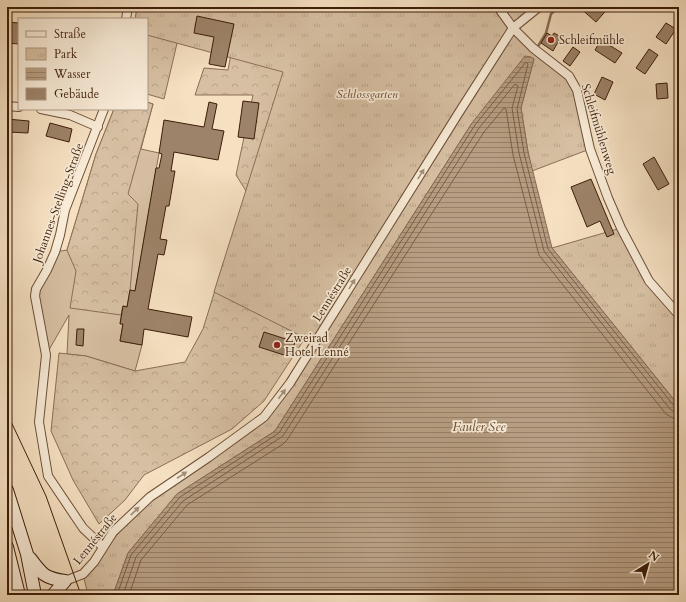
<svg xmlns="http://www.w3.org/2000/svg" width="686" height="602" viewBox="0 0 686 602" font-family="Cardo,serif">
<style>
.grass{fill:#d6bfa2;stroke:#8a6e56}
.forest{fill:url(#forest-crowns);stroke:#8a6e56}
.park{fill:url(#park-tufts);stroke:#8a6e56}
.water{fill:url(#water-rules);stroke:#876b52}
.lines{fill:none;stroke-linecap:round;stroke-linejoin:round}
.shore{stroke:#7a5e46;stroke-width:1}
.stream{stroke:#876b52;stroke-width:2.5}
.building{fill:#9d8369;stroke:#3e1e09}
.street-casing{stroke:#6c4e37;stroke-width:10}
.secondary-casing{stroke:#3e1e09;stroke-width:14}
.street{stroke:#f8ebd7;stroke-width:8}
.secondary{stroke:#f8ebd7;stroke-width:12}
.tram{stroke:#3e1e09;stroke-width:1}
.oneway{fill:#a48f7a}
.poi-dot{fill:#8f2418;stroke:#f8ebd7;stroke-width:1.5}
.labels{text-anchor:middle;stroke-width:3.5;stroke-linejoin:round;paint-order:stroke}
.poi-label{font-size:12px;fill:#3e1e09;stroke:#f8ebd7;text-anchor:start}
.park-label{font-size:12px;font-style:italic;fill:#64462f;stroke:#f8ebd7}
.street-label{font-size:12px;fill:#3e1e09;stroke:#f8ebd7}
.water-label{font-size:13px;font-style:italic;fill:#684b33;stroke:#f8ebd7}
</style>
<defs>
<pattern id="forest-crowns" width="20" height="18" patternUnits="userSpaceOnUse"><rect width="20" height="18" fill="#d6bfa2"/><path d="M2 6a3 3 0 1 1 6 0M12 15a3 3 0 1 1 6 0" fill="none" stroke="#b9a48a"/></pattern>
<pattern id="park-tufts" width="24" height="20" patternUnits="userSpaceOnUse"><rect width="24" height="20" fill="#d6bfa2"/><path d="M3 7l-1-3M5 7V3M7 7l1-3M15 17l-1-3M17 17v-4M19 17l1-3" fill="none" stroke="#b9a48a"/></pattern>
<pattern id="water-rules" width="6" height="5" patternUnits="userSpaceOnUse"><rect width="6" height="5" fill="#b79e82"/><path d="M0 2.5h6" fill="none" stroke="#968069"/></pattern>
</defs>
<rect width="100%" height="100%" fill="#f5e0c1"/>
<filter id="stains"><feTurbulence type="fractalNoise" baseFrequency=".005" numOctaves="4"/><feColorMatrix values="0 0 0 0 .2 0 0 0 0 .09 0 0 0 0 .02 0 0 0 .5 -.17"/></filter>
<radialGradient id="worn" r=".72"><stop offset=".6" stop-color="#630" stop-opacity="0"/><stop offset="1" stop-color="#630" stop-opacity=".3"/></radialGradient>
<path class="grass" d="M147,102L153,104L141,149L159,153L135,291L130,290L127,307H123L120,323L123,324L120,341L142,345L135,371L86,356L67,354L69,315L46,355L37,310L41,282L55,252L67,250L96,154L114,109H147Z"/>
<path class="forest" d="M142,7H251L282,15L287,7H494L490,17L500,31L445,123L264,401L232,429L144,475L125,500L99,524L73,480L51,431L59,353L86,356L135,371L185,362L203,329L224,261L261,268L313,290L341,267L408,148L387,111L345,187L297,230L300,273L253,257L269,219L260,213L236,175L253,95H195L204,68L228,70L237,21L185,9L164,99L147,94V19H140Z
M147,102L153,104L128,194L138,204L130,290L127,307L123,306L121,315L70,308L76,271L67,250L96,154L114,109H147Z"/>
<path class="park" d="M137,7H539L514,28L577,90L590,149L532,171L528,152L521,108L534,59L472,123L275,431L177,494L128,553L113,595H88L83,574L150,497L264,417L313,342L214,292L283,72L147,35V19H135Z
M621,228L649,280L679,315V406L552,248Z"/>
<path class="water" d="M525,56L531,57L534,59L521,108L528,152L552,248L679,406V595H113L128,553L177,494L275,431L472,123Z"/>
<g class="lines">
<path class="shore" d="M117,595L131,555L180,497L279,433L475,125L526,62L528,64L517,109L524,153L548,249L674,406L679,408
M123,595L136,557L183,501L283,436L479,128L515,84L518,86L512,108L519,153L544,251L670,409L675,412L679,413
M129,595L141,560L187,505L283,444L287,440L484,132L504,108L506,109L513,155L539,255L666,414L673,418L679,419"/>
<path class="stream" d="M537,48L546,33L551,14L558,7"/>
</g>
<path class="building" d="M579,7H609L596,22Z
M197,16L234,24L225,67L209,64L214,37L194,33Z
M7,22L19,23V44L7,43Z
M666,23L676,29L666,44L656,37Z
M547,33L552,36L554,33L561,37L553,51L541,43Z
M601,40L622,53L615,63L595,50Z
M573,47L580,52L570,66L563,61Z
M649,49L658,55L645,74L636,68Z
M602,77L613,82L605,100L594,94Z
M667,83L668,98L657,99L656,84Z
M243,101L259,103L254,139L238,137Z
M209,102L217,104L212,129L224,131L218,160L174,152L171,171H175L169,206H166L160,239L167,240L164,255L158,254L148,309L192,317L188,337L144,329L142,345L120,341L123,324H120L123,306L127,307L130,290L135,291L156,168H159L162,154L159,153L164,120L204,127Z
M7,119L29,121L28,133L7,132Z
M50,123L72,129L69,142L46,136Z
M654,157L669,184L658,190L643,164Z
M591,179L614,234L607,237L600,221L587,227L571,187Z
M77,329H84L83,346L76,345Z
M264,332L295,342L290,357L259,347Z"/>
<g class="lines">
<g class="street-casing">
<path id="street" d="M498,7L513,28L533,48L569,76L577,90L590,149L608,198L621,228L649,281L679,315
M126,19L128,7
M7,106L19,107
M41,109L70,115L98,127
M103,547L83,528L48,476L39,422L46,355L35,296L36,289L47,270L55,252L60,235L65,210L104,109
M65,581L83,574L94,562L113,532L150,497L209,457L264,417L290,383L458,114L513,28L539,7"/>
</g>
<g class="secondary-casing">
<path id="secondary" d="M7,490L27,554L35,595
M7,547L19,595
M30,558C42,574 44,578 65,581
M53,595L65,581"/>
</g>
<use href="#street" class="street"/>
<use href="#secondary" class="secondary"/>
<path class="tram" d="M7,413L46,496L81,595"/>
</g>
<defs><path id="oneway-solid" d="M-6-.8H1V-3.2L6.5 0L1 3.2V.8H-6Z"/></defs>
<g class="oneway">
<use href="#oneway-solid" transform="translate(421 174) rotate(-58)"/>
<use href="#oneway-solid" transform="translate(352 284) rotate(-58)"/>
<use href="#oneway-solid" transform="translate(282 394) rotate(-53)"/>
<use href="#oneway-solid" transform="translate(182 475) rotate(-33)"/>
<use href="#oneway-solid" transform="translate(135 511) rotate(-44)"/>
</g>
<g class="poi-dot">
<circle cx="551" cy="40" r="4"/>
<circle cx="277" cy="345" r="4"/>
</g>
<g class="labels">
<g class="poi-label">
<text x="559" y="44">Schleifmühle</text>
<text x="285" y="342">Zweirad<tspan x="285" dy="14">Hotel Lenné</tspan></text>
</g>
<g class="park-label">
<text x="367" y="98">Schlossgarten</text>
</g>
<g class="street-label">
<text transform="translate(599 129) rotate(73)" y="4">Schleifmühlenweg</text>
<text transform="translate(58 203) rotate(-70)" y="4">Johannes-Stelling-Straße</text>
<text transform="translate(332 294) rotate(-58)" y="4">Lennéstraße</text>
<text transform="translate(95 539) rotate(-51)" y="4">Lennéstraße</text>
</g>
<g class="water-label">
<text x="479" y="431">Fauler See</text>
</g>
</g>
<rect width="686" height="602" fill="none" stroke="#f5e0c1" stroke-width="24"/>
<rect x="8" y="8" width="670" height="586" fill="none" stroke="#3e1e09" stroke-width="2"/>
<rect x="12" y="12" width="662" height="578" fill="none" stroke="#3e1e09"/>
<rect x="18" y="18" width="130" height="92" fill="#f8ebd7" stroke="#ae9985"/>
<rect x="26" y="31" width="20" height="6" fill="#f8ebd7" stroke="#ae9985"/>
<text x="54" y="38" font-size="12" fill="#3e1e09">Straße</text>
<rect x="26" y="48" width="20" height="12" fill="url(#park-tufts)" stroke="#ae9985"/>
<text x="54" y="58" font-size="12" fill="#3e1e09">Park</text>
<rect x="26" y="68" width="20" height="12" fill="url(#water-rules)" stroke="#ae9985"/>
<text x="54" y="78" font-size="12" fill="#3e1e09">Wasser</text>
<rect x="26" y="88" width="20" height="12" fill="#9d8369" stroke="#ae9985"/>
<text x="54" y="98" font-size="12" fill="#3e1e09">Gebäude</text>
<g transform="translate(648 564) rotate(37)" stroke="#f8ebd7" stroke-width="3" paint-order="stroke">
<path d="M0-3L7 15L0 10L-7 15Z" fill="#3e1e09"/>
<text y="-6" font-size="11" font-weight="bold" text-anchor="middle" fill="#3e1e09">N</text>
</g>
<rect width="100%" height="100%" filter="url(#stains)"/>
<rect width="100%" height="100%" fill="url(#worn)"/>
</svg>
